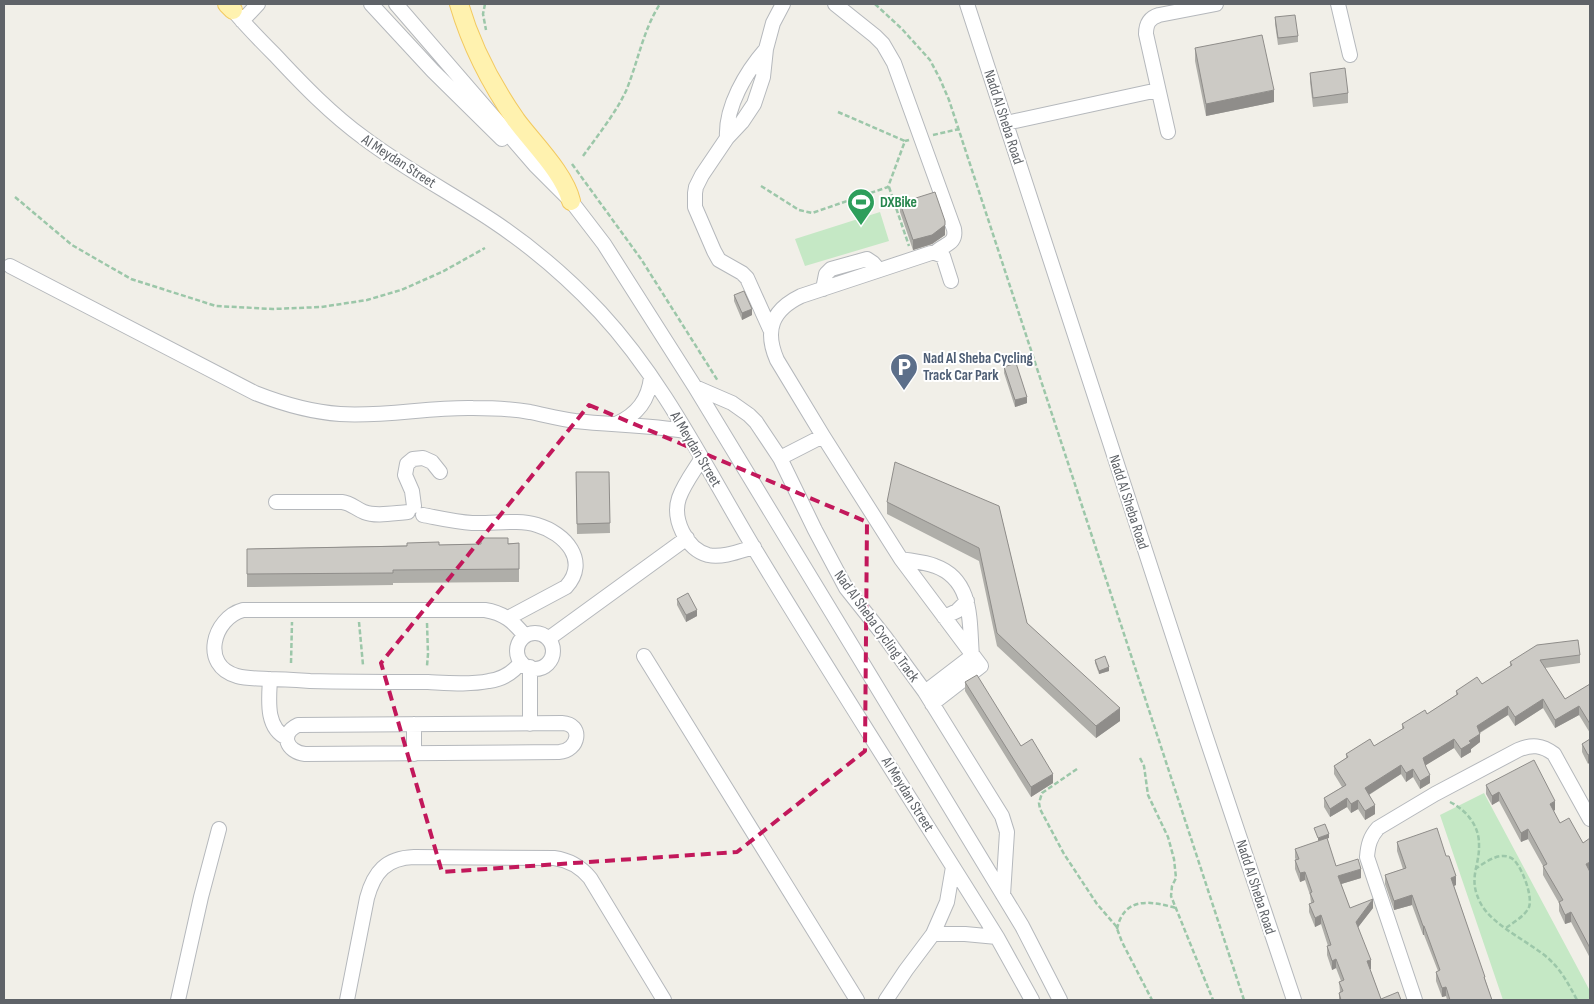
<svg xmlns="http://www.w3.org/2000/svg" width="1594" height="1004" viewBox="0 0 1594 1004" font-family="'Sofia Sans Condensed',sans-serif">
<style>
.green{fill:#c5e8c5}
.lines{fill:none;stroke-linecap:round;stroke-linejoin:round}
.minor-casing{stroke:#b5b8bc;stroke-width:16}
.major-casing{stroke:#f2c960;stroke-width:20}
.path{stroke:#9cc7a9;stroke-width:2.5;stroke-dasharray:5 2.5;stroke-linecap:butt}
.minor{stroke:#fff;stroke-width:14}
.major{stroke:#fff2af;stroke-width:18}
.wall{fill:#afaea9}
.shaded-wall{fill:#8f8d8a}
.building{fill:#cccac5;stroke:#8f8d8a}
.marked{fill:none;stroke:#c2185b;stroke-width:4;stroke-dasharray:10 6;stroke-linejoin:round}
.labels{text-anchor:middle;stroke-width:4;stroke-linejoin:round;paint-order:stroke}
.street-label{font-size:15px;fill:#5f6368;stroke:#fff}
.leisure-label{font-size:15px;font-weight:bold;fill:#27864d;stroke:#fff;text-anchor:start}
.service-label{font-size:15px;font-weight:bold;fill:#4e5e75;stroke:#fff;text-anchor:start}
</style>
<rect width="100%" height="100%" fill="#f1efe8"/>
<path class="green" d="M880,212L889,241L805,266L795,239Z
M1484,793L1590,991V1000H1503L1440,815Z"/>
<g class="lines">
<g class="minor-casing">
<path id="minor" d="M371,4L433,71L502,139
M396,4L535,165L571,201L604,244L695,387L1022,926L1060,1000
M835,4L875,36L883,44L894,63L954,229C957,245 943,244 935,253
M967,4L1205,734L1294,1000
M1338,4L1350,55
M233,10C246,26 260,40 275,55C303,85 331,114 364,138C405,169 451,193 493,221C532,247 568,278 600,312C664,381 706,468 754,548C833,679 916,807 997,937L1032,1000
M242,21L258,4
M1006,123L1158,90
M1168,132L1146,34C1146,24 1149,18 1159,15L1216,4
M727,138C725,107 746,72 766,49
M10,266L255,393C283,404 310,412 340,414C384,417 429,407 473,408C492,408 512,409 530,412C545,415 560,419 575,421C612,425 649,425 685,431
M823,289L826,274L831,269L867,259L873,263L879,270
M770,329L747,278L742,273L719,260L714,251L695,207V193L696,187L702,175L727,138L742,122L754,104L763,77L766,49L773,23L783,4
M695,387L732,403L749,415L756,422L780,458L815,530L846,588L885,637L925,692L1002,816L1007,832L1003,895
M616,424C637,415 649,399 651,377
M702,458C694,471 684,484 679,498C672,519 686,549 708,555C723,558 740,551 754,547
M780,458L823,436
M276,502H342C351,503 356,509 364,512C376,517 394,513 408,512
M414,506L412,491L405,475L407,464L413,459L423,458L432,462L440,472
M423,515C439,518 456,522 472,523C494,524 517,519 537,525C565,533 590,561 566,587L508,618
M901,559C912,561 925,562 935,566C974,580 969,622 972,656L925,692
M944,617L957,611L967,601
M517 651a18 18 0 1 1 36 0a18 18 0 1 1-36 0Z
M548,639L687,538
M644,656L857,1000
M521,662C513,673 503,679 489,681C470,685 448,683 428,682C389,682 349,682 310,681C296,680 282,679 268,679C258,678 247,679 237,676C200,666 213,618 243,610H485C504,613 514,622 525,636
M270,679C269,699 265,728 287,738
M932,704L981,666L901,559L823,436L777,360C764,330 772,310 801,296L931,253H935L943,256L951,281
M562,723C584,724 579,751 559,752L305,754C287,752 279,734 298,725Z
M530,724V667
M414,754V724
M933,934H965L997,937
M178,1000L201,897L219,829
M347,1000L367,898C374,872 386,858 414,857L554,858C569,860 580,866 590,878L664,1000
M886,1000L906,970L933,934L947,902L953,867
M1415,1000L1367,857C1368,845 1370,837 1378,828L1435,794L1518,750C1532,744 1542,745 1554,754L1590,819"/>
</g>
<g class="major-casing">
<path id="major" d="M227,4L233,10
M459,4C471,45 491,84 516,120C533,143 565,174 571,201"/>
</g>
<path class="path" d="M485,4L483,14L486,30
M875,4L902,29L930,60L940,79L949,100L1244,1000
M838,112L905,141
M933,135L959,129
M583,156C598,135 615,114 626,91C638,62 643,30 660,4
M572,164L641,259L718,381
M761,186L799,210L812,213L888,187L905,141L909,140
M889,187L909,246
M15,197L72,245L131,279L216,306L273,309L321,307L367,300L401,290L442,272L485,248
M359,622L363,665
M427,623L428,654L427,666
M291,663L292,622
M1140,758L1144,766L1148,795L1168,837L1174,859L1176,878L1172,886L1171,896L1213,1000
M1077,769L1042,793L1039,803L1040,809L1064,854L1097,904L1116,926L1122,942L1152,1000
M1450,802C1466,810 1479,825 1479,844C1480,867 1467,878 1481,904C1493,926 1530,942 1549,959C1562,971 1569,985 1577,1000
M1475,869C1483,864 1493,856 1503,856C1507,856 1511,857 1514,860C1522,868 1533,896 1529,907C1525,916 1514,922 1506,928
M1117,929C1124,896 1151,901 1176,908"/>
<use href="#minor" class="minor"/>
<use href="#major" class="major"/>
</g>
<path class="wall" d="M1275,17L1298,36V42L1278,45L1275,24Z
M1195,48L1274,102L1206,116L1195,61Z
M1310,73L1348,93V103L1313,107L1310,82Z
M900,203L945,221V235L932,244L913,250L900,212Z
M734,295L752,315L742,320L734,301Z
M1004,367L1027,403L1015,407L1004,373Z
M576,472H609L610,533L577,534Z
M887,502L999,506L1027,623L1120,721L1096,738L997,646L979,561L887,514Z
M519,543V582L393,583V585L247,587V549Z
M677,599L697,616L686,622L677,605Z
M1580,655V663L1545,668L1565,699L1590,684V733L1579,715L1555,728L1543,708L1515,726L1508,715L1480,733V742L1471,749V752L1461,758L1454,748L1425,765L1430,783L1420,789L1413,777L1406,782L1401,774L1369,795L1375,814L1365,820L1358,809L1351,813L1347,807L1330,817L1324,807V798L1342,787L1334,774V766L1346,758V754L1374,746L1402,729V724L1427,714L1456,695V691L1482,684L1510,667V662Z
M1095,660L1109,671L1099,674L1095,663Z
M965,682L1021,746L1053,783L1031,797L965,691Z
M1590,739L1588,764L1582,752V744Z
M1486,785L1555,810L1553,811L1560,823L1590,872V958L1571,922L1565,924L1559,911V903L1543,875V866L1528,839L1521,842L1499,801L1492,805L1486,794Z
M1397,842L1456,885L1454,886L1492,1000H1447L1446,996L1442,997L1436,981V972L1438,971L1424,935H1423L1412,905L1394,910L1385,884V875L1403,869L1397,851Z
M1295,849L1361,878L1341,884L1350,908H1373L1358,927L1370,969L1381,999L1401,1000H1339V993L1340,992L1339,982L1341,981L1336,968L1332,970L1327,955V946H1328L1321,924L1315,927L1309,912V904L1311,903L1310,895L1305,880L1300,882L1295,869V860H1296L1295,858Z"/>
<path class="shaded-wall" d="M1274,90V102L1206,116V104Z
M945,225V235L932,244L913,250V240Z
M752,309V315L742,320V313Z
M1027,397V403L1015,407V400Z
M697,610V616L686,622V615Z
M1109,667V671L1099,674V671Z
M1543,699V708L1515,726V717Z
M1508,706V715L1477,734V726Z
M1579,706V715L1555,728V720Z
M1120,708V721L1096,738V726Z
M1480,734V742L1471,749V752L1461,758V749L1469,741Z
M1454,739V748L1423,767V758Z
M1590,754V762L1588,764V755Z
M1401,765V774L1365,797V788Z
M1413,769V777L1406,782V773Z
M1053,774V783L1031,797V787Z
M1430,775V783L1420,789V781Z
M1499,792V801L1492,805V796Z
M1347,798V807L1330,817V809Z
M1358,800V809L1351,813V804Z
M1555,801V810L1550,813V804Z
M1375,805V814L1365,820V811Z
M1528,829V839L1521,842V833Z
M1329,834V838L1318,841V838Z
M1590,862V871L1586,873V864Z
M1361,869V878L1338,885V876Z
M1305,872V880L1300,882V873Z
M1456,876V885L1451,887V878Z
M1412,895V905L1394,910V901Z
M1373,899V908L1356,930V922Z
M1571,912V922L1565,924V915Z
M1321,915V924L1315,927V918Z
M1423,926H1424V935H1423Z
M1336,959V968L1332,970V961Z
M1371,960V969L1367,970V961Z
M1446,987V996L1442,997V988Z"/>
<path class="building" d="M1295,15L1298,36L1278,38L1275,17Z
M1262,35L1274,90L1206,104L1195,48Z
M1345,68L1348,93L1313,98L1310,73Z
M935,192L945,221V225L932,235L913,240L900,203Z
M744,291L752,309L742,313L734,295Z
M1016,363L1027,397L1015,400L1004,367Z
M895,462L999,506L1027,623L1120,708L1096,726L997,633L979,548L887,502Z
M576,472H609L610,523L577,524Z
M481,538H508V544L519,543V569L393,570V573L247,574V549L407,546V543L439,542V545L481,544Z
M688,593L697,610L686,615L677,599Z
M1578,640L1580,655L1540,660L1565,699L1590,684V724L1579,706L1555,720L1543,699L1515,717L1508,706L1477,726L1480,734L1469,741L1471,743L1461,749L1454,739L1423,758L1426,767L1430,775L1420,781L1413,769L1406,773L1401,765L1365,788L1375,805L1365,811L1358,800L1351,804L1347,798L1330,809L1324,798L1346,785L1334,766L1348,757L1346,754L1370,739L1374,746L1404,728L1402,724L1425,710L1427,714L1458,694L1456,691L1477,677L1482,684L1512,665L1510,662L1537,645Z
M1105,656L1109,667L1099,671L1095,660Z
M977,675L1021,746L1032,739L1053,774L1031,787L965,682Z
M1590,739V754L1588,755L1582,744Z
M1534,760L1555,801L1550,804L1560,823L1569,818L1583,843L1590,838V862L1586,864L1590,872V948L1571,912L1565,915L1559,902L1563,900L1543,866L1547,864L1528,829L1521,833L1499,792L1492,796L1486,785Z
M1325,824L1329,834L1318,838L1314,828Z
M1437,828L1446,856H1449L1456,876L1451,878L1485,977H1484L1492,1000H1450L1446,987L1442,988L1436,972L1440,970L1424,926H1423L1412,895L1394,901L1385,875L1406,868L1397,842Z
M1327,838L1336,866L1358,859L1361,869L1338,876L1350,908L1373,899L1356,922L1371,960L1367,961L1381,999L1398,992L1401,1000H1341L1339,993L1343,991L1339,982L1344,980L1336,959L1332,961L1327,946L1331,945L1321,915L1315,918L1309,904L1314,902L1310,893L1312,892L1305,872L1300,873L1295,860L1299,859L1295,849Z"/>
<path class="marked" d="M589,405L867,522L865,751L737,852L442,872L381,663Z"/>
<defs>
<g id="stadium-pin" transform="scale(1.4375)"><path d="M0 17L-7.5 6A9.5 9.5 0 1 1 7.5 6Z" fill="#2e9e5b" stroke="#fff"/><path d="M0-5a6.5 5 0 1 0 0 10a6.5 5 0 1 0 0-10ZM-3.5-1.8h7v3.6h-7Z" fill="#fff"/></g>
<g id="parking-pin" transform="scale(1.4375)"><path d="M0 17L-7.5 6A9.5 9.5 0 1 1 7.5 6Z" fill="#5c6f8a" stroke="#fff"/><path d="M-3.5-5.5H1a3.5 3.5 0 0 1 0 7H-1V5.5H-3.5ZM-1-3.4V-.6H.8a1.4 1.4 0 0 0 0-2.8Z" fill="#fff"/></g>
</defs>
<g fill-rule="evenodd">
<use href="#stadium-pin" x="861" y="202"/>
<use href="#parking-pin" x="904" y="367"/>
</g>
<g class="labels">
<g class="street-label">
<text transform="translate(1004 117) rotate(72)" y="5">Nadd Al Sheba Road</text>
<text transform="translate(399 161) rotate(33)" y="5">Al Meydan Street</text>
<text transform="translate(696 449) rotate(59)" y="5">Al Meydan Street</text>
<text transform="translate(1129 502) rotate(72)" y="5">Nadd Al Sheba Road</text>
<text transform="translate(877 626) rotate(54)" y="5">Nad Al Sheba Cycling Track</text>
<text transform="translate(908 794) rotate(58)" y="5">Al Meydan Street</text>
<text transform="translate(1256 887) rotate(72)" y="5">Nadd Al Sheba Road</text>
</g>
<g class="leisure-label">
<text x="880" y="207">DXBike</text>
</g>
<g class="service-label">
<text x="923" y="363">Nad Al Sheba Cycling<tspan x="923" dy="17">Track Car Park</tspan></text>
</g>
</g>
<rect width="1594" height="1004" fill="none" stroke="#5f6368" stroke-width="10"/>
</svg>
